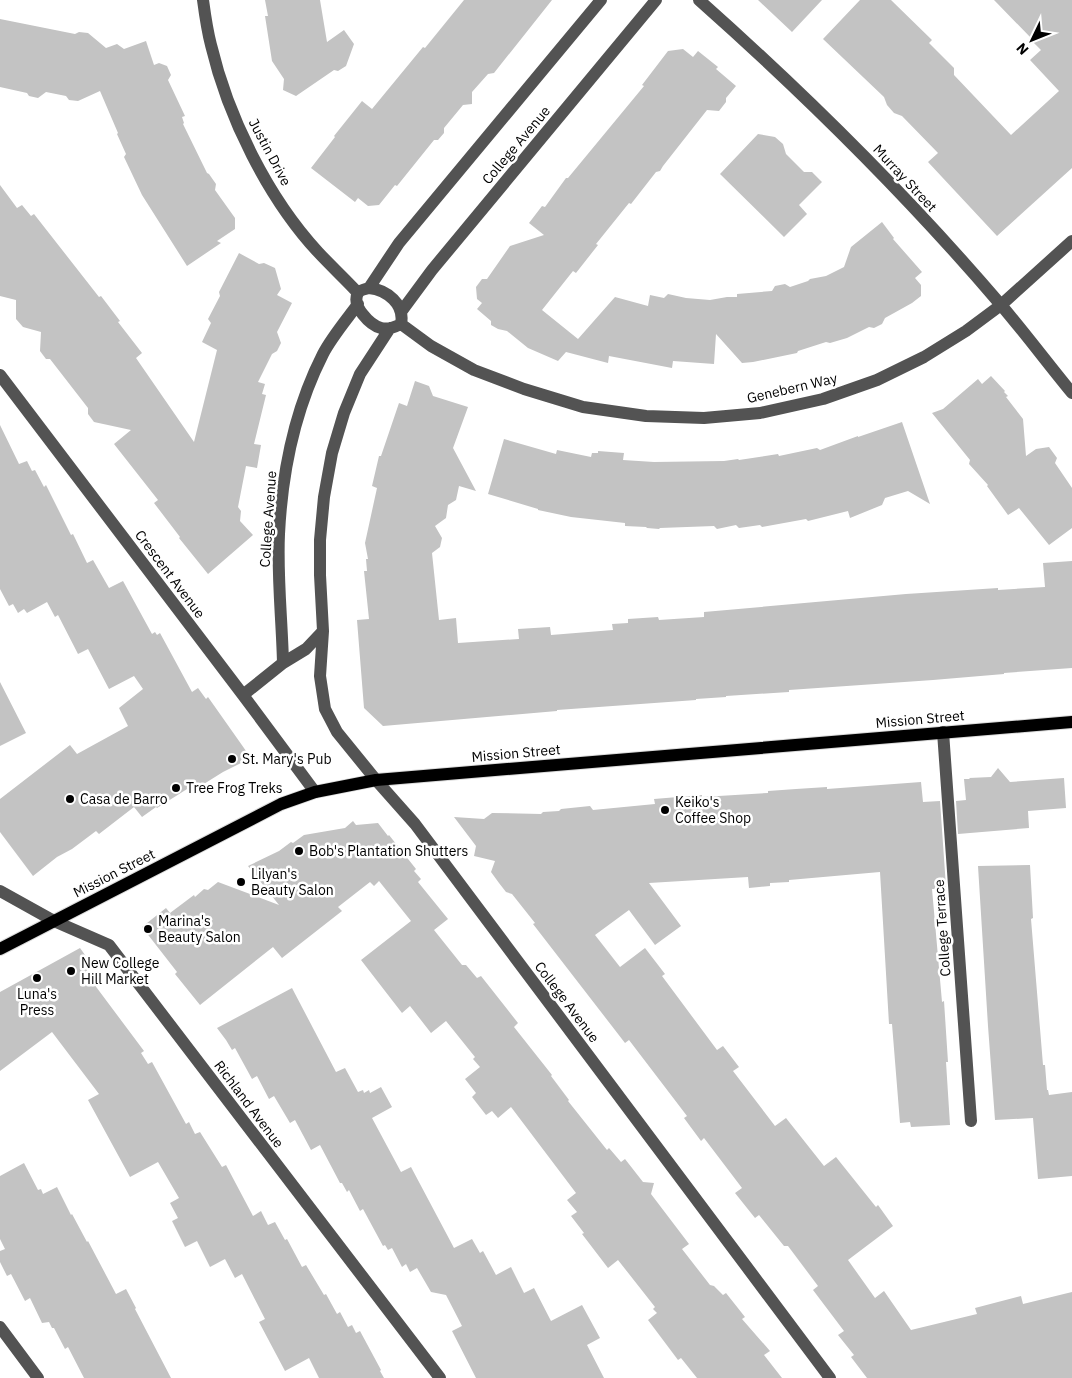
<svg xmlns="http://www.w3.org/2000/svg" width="1072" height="1378" viewBox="0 0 1072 1378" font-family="'IBM Plex Sans',sans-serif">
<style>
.building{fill:#c3c3c3}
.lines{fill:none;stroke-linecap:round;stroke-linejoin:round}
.major-casing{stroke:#dbdbdb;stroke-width:14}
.minor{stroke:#535353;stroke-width:12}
.major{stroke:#000;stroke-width:12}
.poi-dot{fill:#000;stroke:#fff;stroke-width:2}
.labels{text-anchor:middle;stroke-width:5;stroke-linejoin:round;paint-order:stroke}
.street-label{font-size:14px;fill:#000;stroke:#fff}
.poi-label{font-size:14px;fill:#000;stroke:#fff;text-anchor:start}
</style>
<rect width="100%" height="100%" fill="#fff"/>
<path class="building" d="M265,0H320L327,42L344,30L354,44L346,66L338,71L334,70L296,96L283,90L284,79L272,61L265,16H268Z
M464,0H552L494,73L488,74L472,92V104L463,105L444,128V133L438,140H434L397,186L395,185L379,205L368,206L358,198L355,202L311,168L335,137L334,136L362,101L372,109L423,47L425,48Z
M758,0H822L792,32Z
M860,0H891L932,40L929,43L954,68V75L1011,135L1059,91L1030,60L1041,50L1030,39L1031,38L994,0H1072V168L997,236L928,162L938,153L902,116L894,113L887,105L884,97L823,39Z
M0,19L75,34L79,32L88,33L106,48L117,44L124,49L146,41L154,65L159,63L167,66L171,75L168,80L185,116L182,117L184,123L183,124L207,173L209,174L216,184L215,190L235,218V229L217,241L221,243L187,266L142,195L124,157L126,154L117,134L118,133L100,91L78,101L69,100L66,96L46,92L38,98L29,96L27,93L0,87Z
M683,49L693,57L698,51L718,67L716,69L736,86L726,98V102L719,111L707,110L663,166L660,171L656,172L631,204L629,203L596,244L598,245L576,273L573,271L542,310L578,339L615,297L648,306L650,295L664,298L668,294L686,298L710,300L727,297H737V294L772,291L775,286L785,284L790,287L808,281L810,279L826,276L844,267L851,247L882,222L894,238L893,239L922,272L915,278L921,285V296L912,303L885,318L882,324L874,328L869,327L847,338L830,343L826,342L798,351L797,353L753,362L742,363L716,334L714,364L673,361L672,368L609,356L608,363L566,352L558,361L528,348L507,331L498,329L491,325V321L477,309L482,303L477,299L476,287L482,279H487L510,246L544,235L529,223L542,206L545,207L566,178H568L644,86L642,85L668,51Z
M758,134L775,137L783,144L786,154L804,172H812L822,182L799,205L807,214L784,237L720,174Z
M0,185L17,208L22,205L31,216L34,214L99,297L101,296L120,321L118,322L142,353L136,358L194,442L217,350L202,342L211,323L208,319L220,296L219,292L239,253L259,264L264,263L275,268L281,289L277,295L292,303L277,332L281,343L277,351L272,354L258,382L265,384L262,394L266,395L254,444L261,445L257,468L246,466L238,507L241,511L240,521L253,535L208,574L179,538L180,537L154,503L158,500L114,444L131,430L94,422L88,414V408L50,359H46L40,351L41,332L23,327L16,319V300L0,296Z
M991,376L1005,391L1004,392L1008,396L1006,397L1023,419L1026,456L1036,449L1049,447L1057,458L1055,463L1072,488V528L1049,545L1019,508L1008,515L987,486L988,485L969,464L970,460L932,413L943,409L978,379L982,384Z
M415,381L429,386L433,396L468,407L453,448L476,491L459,486L456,500L448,505L446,518L435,526L442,538L440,547L432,553L439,620L456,618L458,643L519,639L518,629L550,627L551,635L613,630L612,624L628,623V619L658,617L659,620L704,617V612L906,594L998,588V590L1045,587L1043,563L1072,561V668L1004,673V674L933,680L789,690V692L726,696V697L696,699V700L557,710V711L383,726L364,708L357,620L369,619L364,571H367L366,559H368L365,543L377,488L372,486L379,456H381L399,403L407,406Z
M902,422L930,504L908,491L885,498L882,505L850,518L848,511L808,521L806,519L762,527L760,525L739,528L736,525L717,529L714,526L660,528L659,529L647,528L646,527L625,526V523L571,517L538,510V509L488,494L504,439L556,454L557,450L591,457L592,453H598V451L624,453L623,460L654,462L724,461L738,459L739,460L778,454L779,456L817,448L820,450L858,436V437Z
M0,425L19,464L27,461L32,471L35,470L44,487L46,485L71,535L73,534L87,563L93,560L109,588L123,581L152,634L155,632L157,635L160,633L192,692L198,688L206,699L208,697L251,758L223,772L199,787L195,784L157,808L156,807L142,817L134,807L99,834L96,831L72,849L57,857L33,876L0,832V799L70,745L77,754L128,726L119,708L143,689L134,676L109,689L88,649L78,654L58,615L55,617L47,602L27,613L24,609L18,613L13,604L9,606L0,589Z
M0,682L26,733L0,746Z
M998,768L1010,782L1064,778L1066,808L1028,811L1029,828L958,834L956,801L966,800L964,779H970L969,778L991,777Z
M921,782L923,802L940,801L946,887H936V889H932L942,1002L944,1001L948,1062H946L950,1125L911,1127L910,1122L900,1123L892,1024H889L880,872L789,880V882L770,883V886L749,888L748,877L649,883L681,926L655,945L629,910L595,935L620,967L645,948L665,974L662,976L717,1050L723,1046L739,1067L733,1071L775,1126L786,1118L824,1166L836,1157L876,1207L878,1205L893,1226L848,1260L875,1298L884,1291L911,1330L977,1314L975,1308L1021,1296L1023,1304L1072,1292V1378H867L851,1357L854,1355L838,1335L844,1331L813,1290L818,1286L788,1246H784L759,1215L755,1218L735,1193L742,1188L704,1138L701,1141L684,1118L687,1116L629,1040L625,1043L533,924L535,923L512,894L506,892L499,883L491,872L495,861L474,856L476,846L454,817L484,819L492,813L541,814L543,812L559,811L561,809L590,806L593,810L655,804L654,799L702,795V797L768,793V791L796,789L827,787V789Z
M353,821L356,825L378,823L388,836L389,835L416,869L414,871L421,879L418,882L448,919L434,930L462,965H466L477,978L481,976L518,1023L514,1027L552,1075L551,1076L569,1100L568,1101L607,1150L609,1148L621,1162L625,1159L643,1182L654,1183L651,1194L689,1244L682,1249L710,1285L714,1286L723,1295L726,1293L745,1317L742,1319L770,1351L764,1355L782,1378H697L681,1358L678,1360L648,1320L657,1313L653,1309L655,1307L618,1260L608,1268L582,1234L584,1233L571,1216L577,1212L567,1200L576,1193L511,1107L498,1118L492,1111L486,1115L472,1097L476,1093L465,1079L480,1067L473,1059L475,1057L446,1021L431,1033L410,1006L402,1013L361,960L411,921L379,881L374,886L370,882L338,907L342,911L282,958L273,947L200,1005L175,974L177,972L142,927L166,908L170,913L194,895L195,897L204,889L208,890L218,882L279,905L248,866L279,851L291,842L293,843L304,835L345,828Z
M1030,865L1033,918L1031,919L1043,1065H1045L1047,1090H1048L1049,1095L1072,1092V1176L1038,1179L1033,1118L995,1120L988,1026L978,866Z
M80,948L93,966L85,972L144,1051L141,1053L148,1064L152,1062L186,1124L189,1122L195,1134L200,1132L222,1167L226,1165L253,1216L261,1211L268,1225L275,1222L285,1240L287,1239L302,1267L306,1265L324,1295L326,1294L337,1314L340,1312L348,1327L352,1325L356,1333L360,1331L381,1370L380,1371L384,1378H319L309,1358L285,1371L259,1322L265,1319L242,1274L235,1278L225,1259L210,1267L197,1241L185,1247L172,1221L178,1218L170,1203L179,1198L158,1162L130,1177L88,1100L99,1094L52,1032L0,1071V992Z
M292,988L336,1072L345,1068L358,1092L363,1090L364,1093L369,1090L370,1093L381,1087L392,1107L372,1118L401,1172L411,1167L454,1248L472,1239L480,1253L483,1251L496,1275L511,1267L524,1293L534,1288L551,1321L582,1305L600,1338L587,1345L604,1378H476L452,1331L462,1326L446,1295L431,1292L417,1268L410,1272L406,1264L402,1267L392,1248L388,1250L385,1245L383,1246L363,1209L360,1211L349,1190L347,1192L342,1183H340L320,1145L311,1150L295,1120L290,1123L274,1096L269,1099L257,1076L252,1079L235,1048L232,1050L226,1040L217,1028Z
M24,1163L38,1190L41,1189L43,1194L57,1187L71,1215L72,1214L87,1242L88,1241L116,1294L126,1289L136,1308L135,1309L171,1378H84L68,1347L65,1349L54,1328H52L49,1322L42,1323L30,1298L25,1301L11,1274L7,1276L0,1262V1251L5,1249L0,1239V1176Z"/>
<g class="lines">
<g class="major-casing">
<path id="major" d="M0,949L281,804L315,792L376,780L1072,722"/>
</g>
<path class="minor" d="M203,0C205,15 207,30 211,45C228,117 268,198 318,252C331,266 345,279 358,293
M699,0C806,95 908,196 1001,305C1025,333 1048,364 1072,393
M369,288L399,243L601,0
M369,288C387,290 405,304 401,324C395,327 388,330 381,328C370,325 351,306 358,293C360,290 365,289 369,288Z
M401,312L432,270L656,0
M401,324L431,346L474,370L524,389L583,407L646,416L704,418L760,413L823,399L877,380L924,357L966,331L1001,305L1072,241
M390,328L360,374L344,413L332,453L324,497L320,540V575L323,631L320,676L325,709L337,732L376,780L415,824L830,1378
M0,375L243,695L315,792
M283,663C282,620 277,577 279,534C282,473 295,409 323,354C331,338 347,319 358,304
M243,695L283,663L306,649L323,631
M943,732L971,1121
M0,891L54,921L109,945L440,1378
M0,1327L38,1378"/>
<use href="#major" class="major"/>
</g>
<g class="poi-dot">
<circle cx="232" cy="759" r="5"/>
<circle cx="176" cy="788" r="5"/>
<circle cx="70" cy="799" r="5"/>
<circle cx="665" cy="810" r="5"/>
<circle cx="299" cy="851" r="5"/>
<circle cx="241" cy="882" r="5"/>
<circle cx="148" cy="929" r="5"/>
<circle cx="71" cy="971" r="5"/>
<circle cx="37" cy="978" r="5"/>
</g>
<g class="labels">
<g class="street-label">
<text transform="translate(516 145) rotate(-50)" y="5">College Avenue</text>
<text transform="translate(270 152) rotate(62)" y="5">Justin Drive</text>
<text transform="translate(905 178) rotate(47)" y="5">Murray Street</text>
<text transform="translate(792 388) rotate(-13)" y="5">Genebern Way</text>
<text transform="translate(268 519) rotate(-86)" y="5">College Avenue</text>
<text transform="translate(170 574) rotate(53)" y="5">Crescent Avenue</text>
<text transform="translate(920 719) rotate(-5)" y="5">Mission Street</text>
<text transform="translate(516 753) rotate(-5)" y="5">Mission Street</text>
<text transform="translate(114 873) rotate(-27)" y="5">Mission Street</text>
<text transform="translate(942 928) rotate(-94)" y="5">College Terrace</text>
<text transform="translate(567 1002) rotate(53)" y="5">College Avenue</text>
<text transform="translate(249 1104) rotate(53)" y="5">Richland Avenue</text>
</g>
<g class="poi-label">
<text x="242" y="764">St. Mary's Pub</text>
<text x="186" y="793">Tree Frog Treks</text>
<text x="80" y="804">Casa de Barro</text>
<text x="675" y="807">Keiko's<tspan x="675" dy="16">Coffee Shop</tspan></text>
<text x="309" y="856">Bob's Plantation Shutters</text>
<text x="251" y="879">Lilyan's<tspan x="251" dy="16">Beauty Salon</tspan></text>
<text x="158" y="926">Marina's<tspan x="158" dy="16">Beauty Salon</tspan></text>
<text x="81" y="968">New College<tspan x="81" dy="16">Hill Market</tspan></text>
<text x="37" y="999" text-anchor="middle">Luna's<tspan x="37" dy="16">Press</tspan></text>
</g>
</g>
<g transform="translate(1032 40) rotate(227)" stroke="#ffffff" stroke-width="4" paint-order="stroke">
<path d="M0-4L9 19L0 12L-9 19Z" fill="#000000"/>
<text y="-8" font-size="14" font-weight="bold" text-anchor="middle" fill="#000000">N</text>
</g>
</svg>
